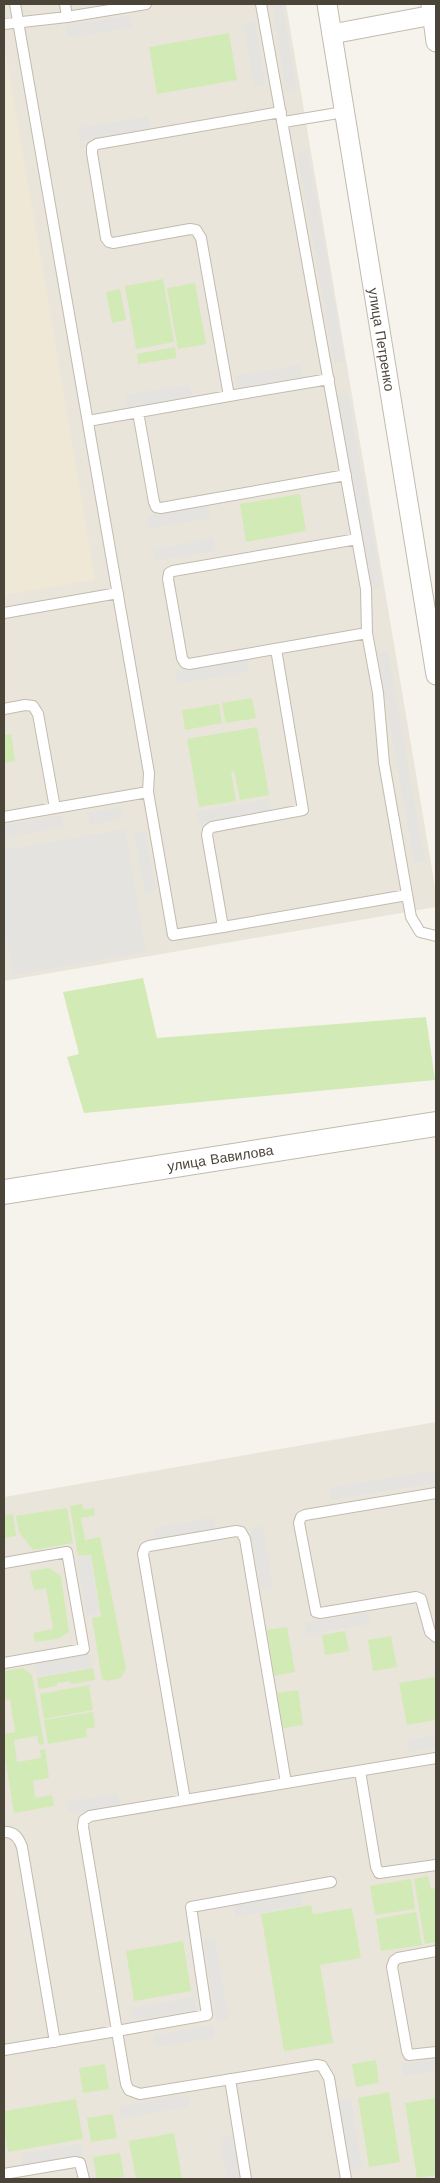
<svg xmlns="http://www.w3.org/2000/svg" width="440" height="2183" viewBox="0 0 440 2183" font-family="'Work Sans',sans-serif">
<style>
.residential{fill:#eae5da}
.education{fill:#efe8d6}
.green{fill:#d2eab5}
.parking{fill:#e5e3e0}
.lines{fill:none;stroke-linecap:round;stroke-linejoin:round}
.service-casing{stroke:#c2bbae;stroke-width:12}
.minor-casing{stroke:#c2bbae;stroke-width:21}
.tertiary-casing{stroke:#c2bbae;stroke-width:26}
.service{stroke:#fff;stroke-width:10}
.minor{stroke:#fff;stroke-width:19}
.tertiary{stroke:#fff;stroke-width:24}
.labels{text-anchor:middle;stroke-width:4;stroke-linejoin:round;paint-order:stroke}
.street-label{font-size:14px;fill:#4b4439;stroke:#fff}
</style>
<rect width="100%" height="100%" fill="#f6f3ec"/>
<path class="residential" d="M4,4H286L436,893V907L4,981Z
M436,1422V2179H4V1497Z"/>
<path class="education" d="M4,42L95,580L4,595Z"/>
<path class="green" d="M229,33L237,80L157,94L149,47Z
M163,279L174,342L136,349L125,286Z
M195,283L206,344L178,349L167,288Z
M120,289L126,320L112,323L106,292Z
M175,347L176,358L138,364L137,354Z
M300,494L306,531L246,542L240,504Z
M252,698L256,718L226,723L222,703Z
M219,704L222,723L185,730L182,710Z
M257,727L269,795L240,800L234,771L231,772L236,801L199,807L187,739Z
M11,734L15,761L4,763V735Z
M143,978L157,1038L426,1017L435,1080L84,1113L67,1057L79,1054L63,992Z
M82,1504L84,1510L94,1508L95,1515L81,1518L85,1540L100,1537L126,1668L121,1678L107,1681L102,1679L92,1618L101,1616L91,1555L78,1556L70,1506Z
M67,1508L73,1543L33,1550L19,1532L16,1516Z
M13,1514L16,1536L4,1538V1516Z
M49,1568L61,1576L69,1632L57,1639L35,1642L33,1633L53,1629L46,1588L34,1590L30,1571Z
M287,1627L295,1672L274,1676L267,1630Z
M345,1631L349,1651L325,1655L322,1635Z
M391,1636L397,1667L373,1671L368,1640Z
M23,1668L32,1675L44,1744L39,1745L37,1736L14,1740L17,1762L41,1758L40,1750L45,1749L49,1778L33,1781L35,1798L52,1795L54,1806L14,1813L4,1751V1734L15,1732L10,1699L4,1700V1671Z
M93,1668L95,1680L71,1684L70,1681L57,1683V1686L39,1689L37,1678Z
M436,1677V1720L407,1725L399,1683Z
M89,1685L93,1710L44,1719L40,1694Z
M298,1690L303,1725L283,1728L277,1693Z
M93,1712L95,1727L86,1729L87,1737L48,1744L44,1720Z
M428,1876L431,1889L436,1888V1942L425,1944L414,1879Z
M411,1879L415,1909L375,1915L370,1886Z
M311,1905L313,1914L352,1908L361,1958L320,1965L333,2043L284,2051L261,1914Z
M416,1912L422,1945L381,1951L376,1919Z
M183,1941L191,1991L134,2001L126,1951Z
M376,2060L379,2083L356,2087L352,2064Z
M105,2064L109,2089L83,2093L79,2068Z
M389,2092L400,2162L369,2167L358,2098Z
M436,2098V2175L417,2178L405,2103Z
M76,2099L83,2139L8,2152L4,2128V2111Z
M113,2114L117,2138L91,2142L87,2118Z
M174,2133L182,2179H136L129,2141Z
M120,2153L124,2177L97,2179L93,2157Z"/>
<path class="parking" d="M272,4H283L297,90L286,92Z
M129,15L132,27L68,38L66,26Z
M255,21L265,85L254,87L243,23Z
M149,116L151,128L80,141L78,128Z
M308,150L345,361L334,363L297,152Z
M300,365L302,377L237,388L235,376Z
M190,384L193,396L127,408L125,395Z
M348,393L382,587L371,589L337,395Z
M208,505L210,518L149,529L147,516Z
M213,538L216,551L155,561L153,549Z
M388,651L425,861L414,863L377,653Z
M247,659L249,671L177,684L175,671Z
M268,799L270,812L199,824L196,812Z
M120,807L123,819L90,825L87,813Z
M62,815L64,827L4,838V825Z
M125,829L146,952L13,975L4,923V850Z
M146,831L156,891L145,893L134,833Z
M436,1470V1483L331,1500L329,1488Z
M214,1517L216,1530L155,1540L153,1528Z
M263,1526L273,1588L260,1590L250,1529Z
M90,1556L100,1613L86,1616L77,1558Z
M369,1612L371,1624L306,1635L304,1623Z
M91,1654L93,1667L37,1677L35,1664Z
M436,1735V1747L409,1752L407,1740Z
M118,1793L120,1805L69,1814L67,1802Z
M301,1893L303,1905L235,1917L233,1904Z
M215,1938L229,2020L217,2022L203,1940Z
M195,1997L197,2010L134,2020L132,2008Z
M213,2025L214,2038L156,2047L154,2035Z
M436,2058V2071L403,2076L401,2064Z
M188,2094L190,2107L121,2118L119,2106Z
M351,2099L362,2168L350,2170L339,2101Z
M232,2135L240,2179H227L220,2137Z
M81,2144L83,2156L23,2167L21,2154Z"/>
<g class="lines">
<g class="service-casing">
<path id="service" d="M15,4L149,773L148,792L173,935L223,927
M65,4L67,17L146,4
M261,4L366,589L367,633L378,693L384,763L411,917L420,932L436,936
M4,24L67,17
M281,112L97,144L92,147V153L106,238L109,242L113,243L190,229L196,230L201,238L229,396L329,379
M284,122L344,112
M138,412L154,502L156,507L161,508L346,475
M88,421L229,396
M357,539L173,571L169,573L168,579L182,658L185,663L189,664L367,633
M4,613L118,593
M276,649L303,810L212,827L208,830L207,835L223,927L407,895
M4,709L25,705L33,706L38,714L55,808L4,817
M55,808L148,792
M436,1493L305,1515L301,1517L299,1523L316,1612L320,1613L416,1597L421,1599L430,1632L436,1637
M4,1563L67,1552L84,1649L4,1663
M360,1771L376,1867L379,1873L436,1865
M286,1783L436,1758
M185,1800L143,1554L145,1548L149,1546L236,1531L241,1532L245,1539L286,1783L90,1816L84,1820L83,1827L117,2031L207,2015L191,1907L331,1882
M4,1832C14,1831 19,1838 22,1847L55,2042
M436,1951L398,1958L394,1961L392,1967L407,2051L409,2055L436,2052
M4,2050L117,2031L126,2084L129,2090L140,2094L317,2065L322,2066L329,2078L346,2179
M230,2079L246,2179
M4,2174L75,2162L80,2163L84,2179"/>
</g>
<g class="minor-casing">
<g id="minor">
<path id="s1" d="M327,4L436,675"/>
<path d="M431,4L436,42"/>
<path d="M332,34L433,15"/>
</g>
</g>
<g class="tertiary-casing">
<g id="tertiary">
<path id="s2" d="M4,1192L436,1124"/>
</g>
</g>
<use href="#service" class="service"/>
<use href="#minor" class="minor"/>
<use href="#tertiary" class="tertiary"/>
</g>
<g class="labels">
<g class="street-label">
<text dy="5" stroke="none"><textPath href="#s1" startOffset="340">улица Петренко</textPath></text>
<text dy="5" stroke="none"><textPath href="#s2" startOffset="219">улица Вавилова</textPath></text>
</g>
</g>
<rect width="440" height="2183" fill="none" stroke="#4b4439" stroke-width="10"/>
</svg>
